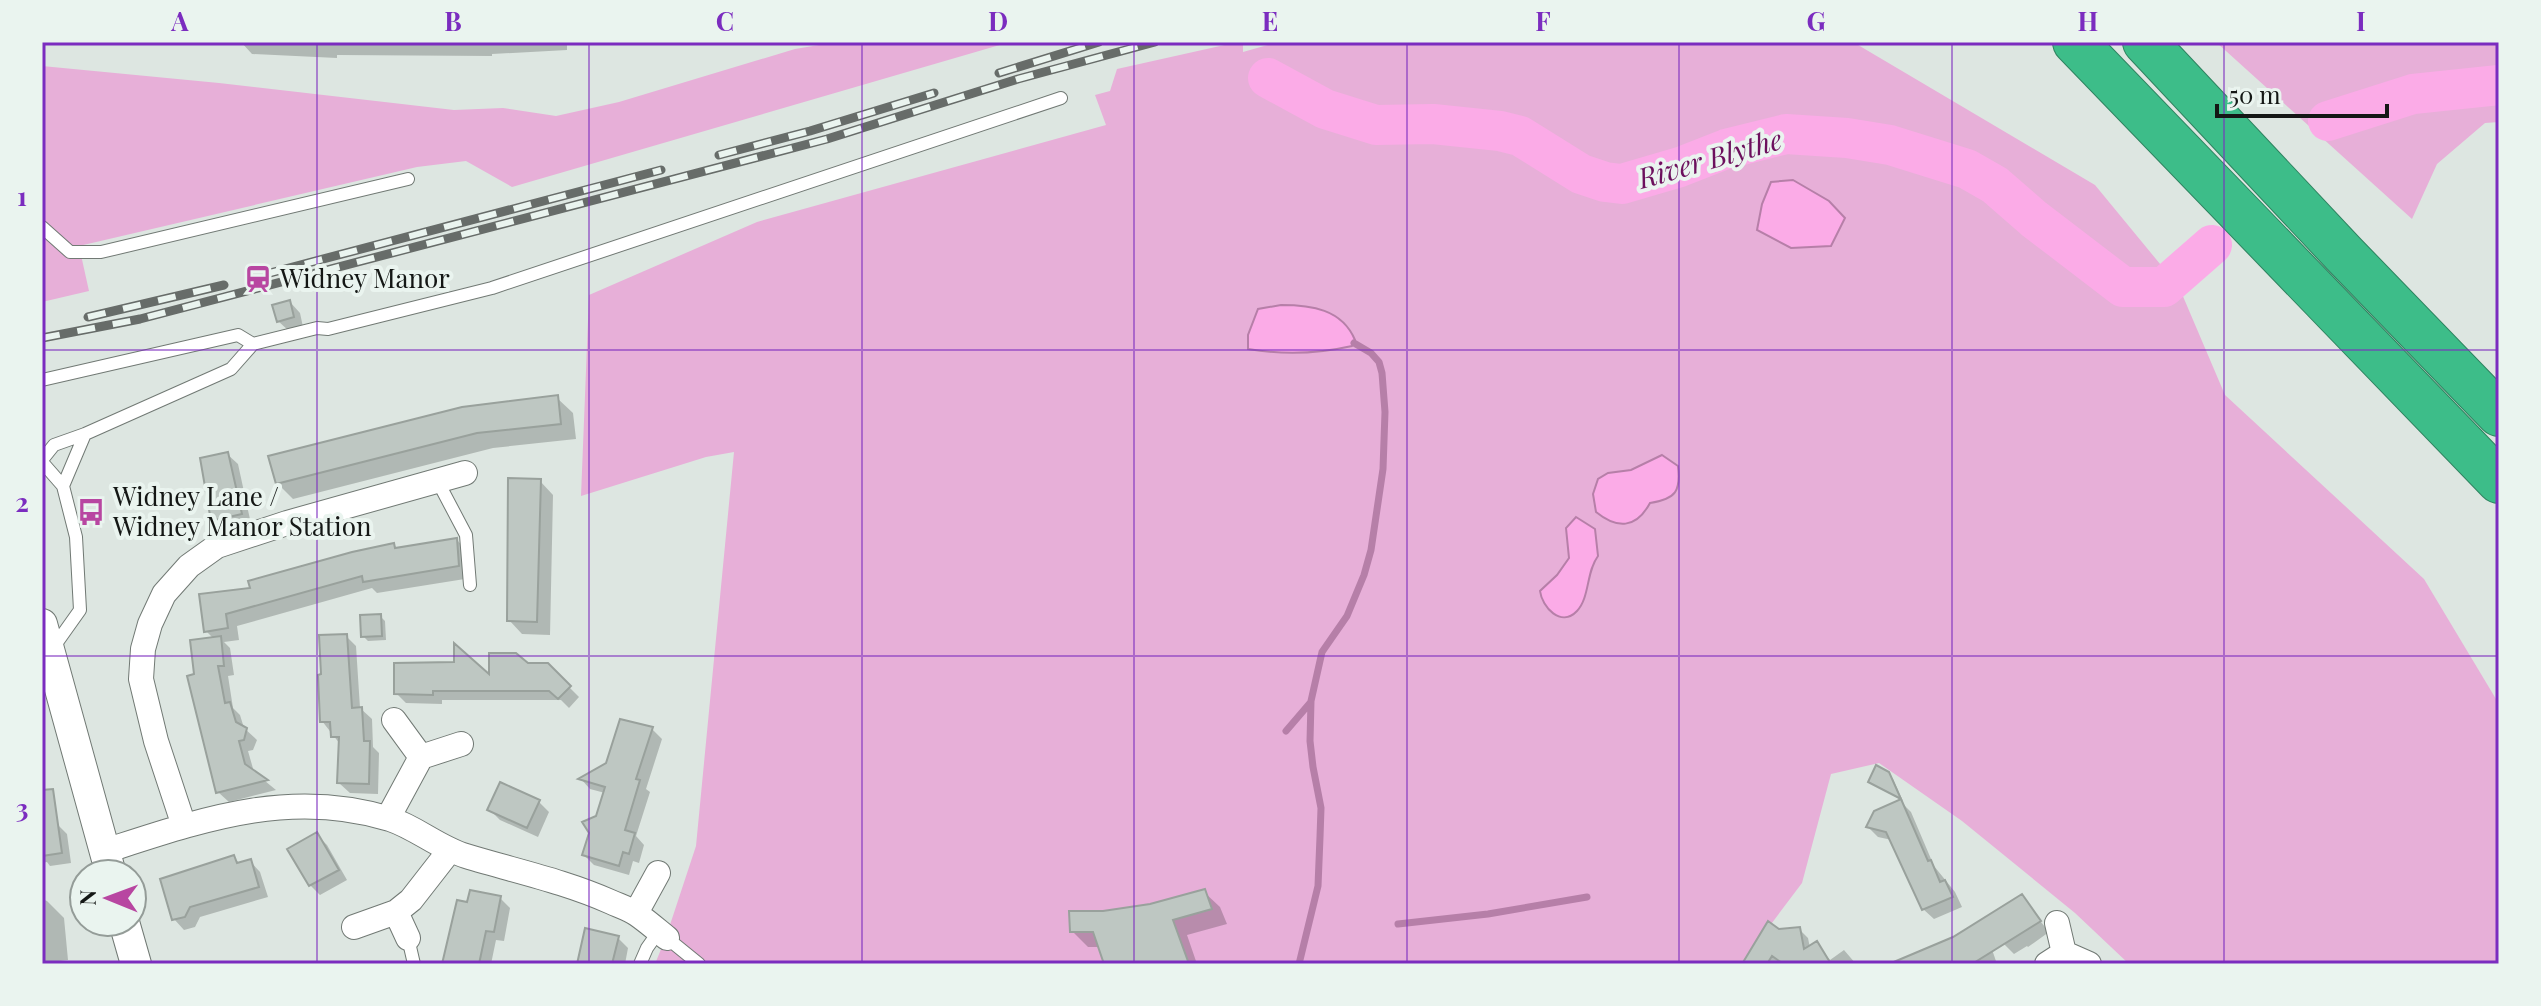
<svg xmlns="http://www.w3.org/2000/svg" width="2541" height="1006" viewBox="0 0 2541 1006" font-family="'Playfair Display',serif">
<style>
.green{fill:#e7afd8}
.water{fill:#fbabe7;stroke:#b67fa8;stroke-width:2}
.shadow{fill:#0003}
.lines{fill:none;stroke-linecap:round;stroke-linejoin:round}
.stream{stroke:#b67fa8;stroke-width:7}
.river{stroke:#fbabe7;stroke-width:40}
.building{fill:#bec7c2;stroke:#99a19c;stroke-width:2}
.service-casing{stroke:#717974;stroke-width:14}
.minor-casing{stroke:#717974;stroke-width:26}
.tertiary-casing{stroke:#717974;stroke-width:32}
.motorway-casing{stroke:#2f8360;stroke-width:46}
.service{stroke:#fff;stroke-width:12}
.minor{stroke:#fff;stroke-width:24}
.tertiary{stroke:#fff;stroke-width:30}
.motorway{stroke:#3dbd89;stroke-width:44}
.rail-casing{stroke:#676c69;stroke-width:9}
.rail{stroke:#eaf4ef;stroke-width:6;stroke-dasharray:18;stroke-linecap:butt}
.grid{fill:none;stroke:#7b2cbf;stroke-width:2;stroke-opacity:0.55}
.labels{text-anchor:middle;stroke-width:8;stroke-linejoin:round;paint-order:stroke}
.poi-label{font-size:26px;fill:#141715;stroke:#eaf4ef;text-anchor:start}
.water-label{font-size:28px;font-style:italic;fill:#6c105d;stroke:#eaf4ef}
.neatline{fill:none;stroke:#7b2cbf;stroke-width:3}
.grid-label{font-size:26px;text-anchor:middle;font-weight:bold;fill:#7b2cbf}
</style>
<rect width="100%" height="100%" fill="#dde6e1"/>
<path class="green" d="M837,42H1010L512,187L466,161L417,167L79,246L89,291L42,302V66L219,83L454,110L503,108L556,116L619,102L795,49Z
M1238,42H1243V52L1278,42H1853L2095,185L2179,287L2225,395L2424,579L2499,704V964H2129L2075,913L1962,821L1879,763L1831,774L1802,883L1741,964H655L666,937L696,846L734,452L706,457L581,496L589,295L757,222L1106,125L1095,95L1110,91L1117,69Z
M2216,42H2499V122L2485,123L2437,164L2412,219Z"/>
<path class="water" d="M1793,180L1829,201L1845,218L1831,246L1791,248L1757,230L1762,204L1771,182Z
M1281,305C1311,305 1342,309 1355,340L1352,346C1317,354 1283,355 1248,349V335L1258,309Z
M1662,455L1678,466C1681,491 1676,499 1650,503C1636,529 1617,529 1596,512L1593,494L1598,479L1608,473L1631,470Z
M1576,517L1595,529L1598,556C1586,572 1590,597 1577,611C1561,628 1542,607 1540,591L1557,575L1569,558L1566,528Z"/>
<path class="shadow" d="M241,42H567V50L492,54V56L337,55V58L252,54Z
M290,302L300,313L303,327L289,331L278,321Z
M557,398L573,413L576,439L493,448L293,499L277,483Z
M227,454L238,464L251,524L223,530L213,520Z
M540,481L553,495L550,635L522,634L509,620Z
M457,540L469,553L471,578L377,593L372,588L237,626L239,640L224,642L230,648L234,675L228,676L233,708L240,715L244,728L257,740L253,750L248,751L254,772L276,790L229,802L218,792L197,676L214,639L206,631L252,589L393,546L397,550Z
M380,616L385,621L386,640L368,641L363,636Z
M346,636L356,646L360,708L372,719L373,747L379,753L378,794L350,793L339,783L340,744L322,721Z
M528,665H547L579,697L569,708L561,700H442V704L406,703L396,693L491,679Z
M652,729L662,739L646,789L650,792L636,836L644,845L639,863L633,861L629,875L594,865L584,855L605,793L590,789L581,779L608,764Z
M1888,774L1893,779L1903,801L1870,782Z
M538,801L549,812L538,837L500,820L490,810Z
M1901,802L1911,812L1934,866L1955,892L1962,907L1934,919L1923,909L1892,840L1878,837L1868,827Z
M57,824L67,834L71,863L50,866L47,862L42,863V826Z
M317,835L327,845L347,880L320,895L310,885Z
M234,858L240,864L250,861L260,872L268,897L200,917L195,927L184,930L174,919Z
M1204,892L1220,907L1227,924L1187,935L1197,964H1106L1100,947H1088L1072,931L1103,913L1150,906Z
M2021,897L2049,932L2028,947L2027,946L2014,954L2004,944Z
M500,898L510,908L504,941L496,940L491,964H444L469,904Z
M42,899L47,901L64,918L68,960L42,963Z
M1799,929L1808,938L1810,948L1817,944L1830,960L1844,950L1856,964H1744L1779,931Z
M1987,935L1997,964H1919Z
M618,938L628,948L625,964H579Z"/>
<g class="lines">
<path class="stream" d="M1286,731L1310,703
M1398,924L1488,914L1587,897
M1299,964L1318,886L1320,837L1321,808L1313,767L1310,741L1311,701L1322,652L1347,616L1364,575L1371,550L1383,469L1385,412L1382,373L1379,362L1371,353L1354,343"/>
<path class="river" d="M1268,78L1325,109L1376,125L1433,124L1500,131L1520,136L1581,174L1605,182L1622,184L1680,167L1726,149L1786,134L1847,138L1890,145L1967,169L1995,185L2034,219L2123,287H2164L2212,245
M2328,121L2413,94L2499,85"/>
</g>
<path class="building" d="M290,300L294,317L277,322L272,305Z
M558,395L561,424L477,433L276,484L268,456L462,407Z
M228,452L242,514L211,521L200,458Z
M508,478L541,479L537,622L507,621Z
M457,538L459,566L363,582L362,576L226,614L228,628L204,632L199,594L250,588L248,581L352,552L394,543L395,548Z
M381,614L382,636L361,637L360,615Z
M347,634L352,708L362,707L364,741H370L369,784L337,783L339,737H331L330,722H320L318,675L321,674L319,635Z
M221,636L224,666H218L225,703L230,702L236,722L247,728L244,740L239,741L245,764L268,780L216,793L187,676L194,674L190,640Z
M454,643L489,674V653H516L528,663H548L571,686L558,699L549,691H433V695L394,694V663L454,662Z
M620,719L653,727L636,779L640,780L625,830L635,833L629,854L623,852L619,866L582,855L589,833L582,822L596,816L605,787L578,779L606,763Z
M1876,765L1889,772L1901,799L1868,782Z
M500,782L540,800L527,828L487,810Z
M53,789L62,853L42,856V790Z
M1901,799L1928,861L1931,860L1940,882L1945,880L1953,897L1922,910L1886,832L1866,827L1874,811Z
M317,832L339,870L309,886L287,849Z
M234,855L237,863L251,859L259,887L190,907L185,917L172,920L160,879Z
M1205,889L1212,909L1173,920L1189,964H1104L1093,932H1070L1069,911H1103L1150,904Z
M470,890L501,896L494,932L486,931L479,964H442L457,900L467,902Z
M2022,894L2041,921L1972,964H1889L1953,937Z
M1768,921L1779,929L1800,927L1804,949L1817,941L1831,964H1780L1782,963L1772,956L1767,964H1742Z
M585,928L619,936L612,964H577Z"/>
<g class="lines">
<g class="service-casing">
<path id="service" d="M42,227L70,252H101L408,179
M42,380L238,335L253,344
M42,460L54,445L85,434L231,369L253,344L317,328L328,329L492,288L1061,98
M42,462L63,486L76,537L80,610L53,648
M437,480L466,535L470,585
M63,486L85,434
M408,938L414,964
M667,938L699,964
M640,964L647,948L659,931"/>
</g>
<g class="minor-casing">
<path id="minor" d="M421,757L461,744
M388,818L421,757L394,720
M184,826L156,741L141,679L143,649L150,624L164,594L189,566L217,546L287,523L465,473
M105,851C201,820 289,788 390,819C417,828 439,848 466,856C515,871 564,881 611,902C620,906 630,909 638,915C648,922 657,930 667,938
M396,912L408,938
M636,913L658,873
M2057,923L2064,953
M354,927L396,912L411,900L450,850
M2047,964L2064,953L2089,964"/>
</g>
<g class="tertiary-casing">
<path id="tertiary" d="M42,624L111,874
M124,922L136,964"/>
</g>
<g class="motorway-casing">
<path id="motorway" d="M2075,42L2499,481
M2145,42L2343,253L2499,414"/>
</g>
<use href="#service" class="service"/>
<use href="#minor" class="minor"/>
<use href="#tertiary" class="tertiary"/>
<use href="#motorway" class="motorway"/>
<g class="rail-casing">
<path id="rail" d="M999,73L1099,42
M719,155L810,131L934,93
M270,273L661,170
M88,317L224,285
M42,338L140,319L827,139L1018,79L1155,42"/>
</g>
<use href="#rail" class="rail"/>
</g>
<path class="grid" d="M317,42V964M589,42V964M862,42V964M1134,42V964M1407,42V964M1679,42V964M1952,42V964M2224,42V964M42,350H2499M42,656H2499"/>
<defs>
<g id="station-bare" transform="scale(2.16)"><path d="M-3-6H3Q5-6 5-4V2Q5 4 3 4L4.5 6H3L1.5 4h-3L-3 6H-4.5L-3 4Q-5 4-5 2V-4Q-5-6-3-6ZM-3.5-4v3h7v-3ZM-3.5 1v1.5H-2V1ZM2 1v1.5H3.5V1Z" fill="#b846a1" stroke="#eaf4ef" stroke-width="2.5" paint-order="stroke"/></g>
<g id="bus-bare" transform="scale(2.16)"><path d="M-5-6H5V4H4V6H2V4H-2V6H-4V4H-5ZM-3.5-4V0h7V-4ZM-3.5 1.2v1.5H-2V1.2ZM2 1.2v1.5H3.5V1.2Z" fill="#b846a1" stroke="#eaf4ef" stroke-width="2.5" paint-order="stroke"/></g>
</defs>
<g fill-rule="evenodd">
<use href="#station-bare" x="258" y="279"/>
<use href="#bus-bare" x="91" y="512"/>
</g>
<g class="labels">
<g class="poi-label">
<text x="280" y="288">Widney Manor</text>
<text x="113" y="506">Widney Lane /<tspan x="113" dy="30">Widney Manor Station</tspan></text>
</g>
<g class="water-label">
<text transform="translate(1710 159) rotate(-16)" y="10">River Blythe</text>
</g>
</g>
<rect width="2541" height="1006" fill="none" stroke="#eaf4ef" stroke-width="88"/>
<g transform="translate(108 898) rotate(271)"><circle r="38" fill="#eaf4ef" stroke="#949c98" stroke-width="2"/>
<path d="M0-6L14 30L0 20L-14 30Z" fill="#b846a1"/>
<text y="-12" font-size="22" font-weight="bold" text-anchor="middle" fill="#141715">N</text>
</g>
<path d="M2217 104v12h170v-12" fill="none" stroke="#141715" stroke-width="4"/>
<text x="2229" y="104" font-size="24" fill="#141715" stroke="#eaf4ef" stroke-width="6" paint-order="stroke">50 m</text>
<rect x="44" y="44" width="2453" height="918" class="neatline"/>
<g class="grid-label">
<text x="180" y="31">A</text>
<text x="453" y="31">B</text>
<text x="725" y="31">C</text>
<text x="998" y="31">D</text>
<text x="1270" y="31">E</text>
<text x="1543" y="31">F</text>
<text x="1816" y="31">G</text>
<text x="2088" y="31">H</text>
<text x="2361" y="31">I</text>
<text x="22" y="206">1</text>
<text x="22" y="512">2</text>
<text x="22" y="818">3</text>
</g>
</svg>
